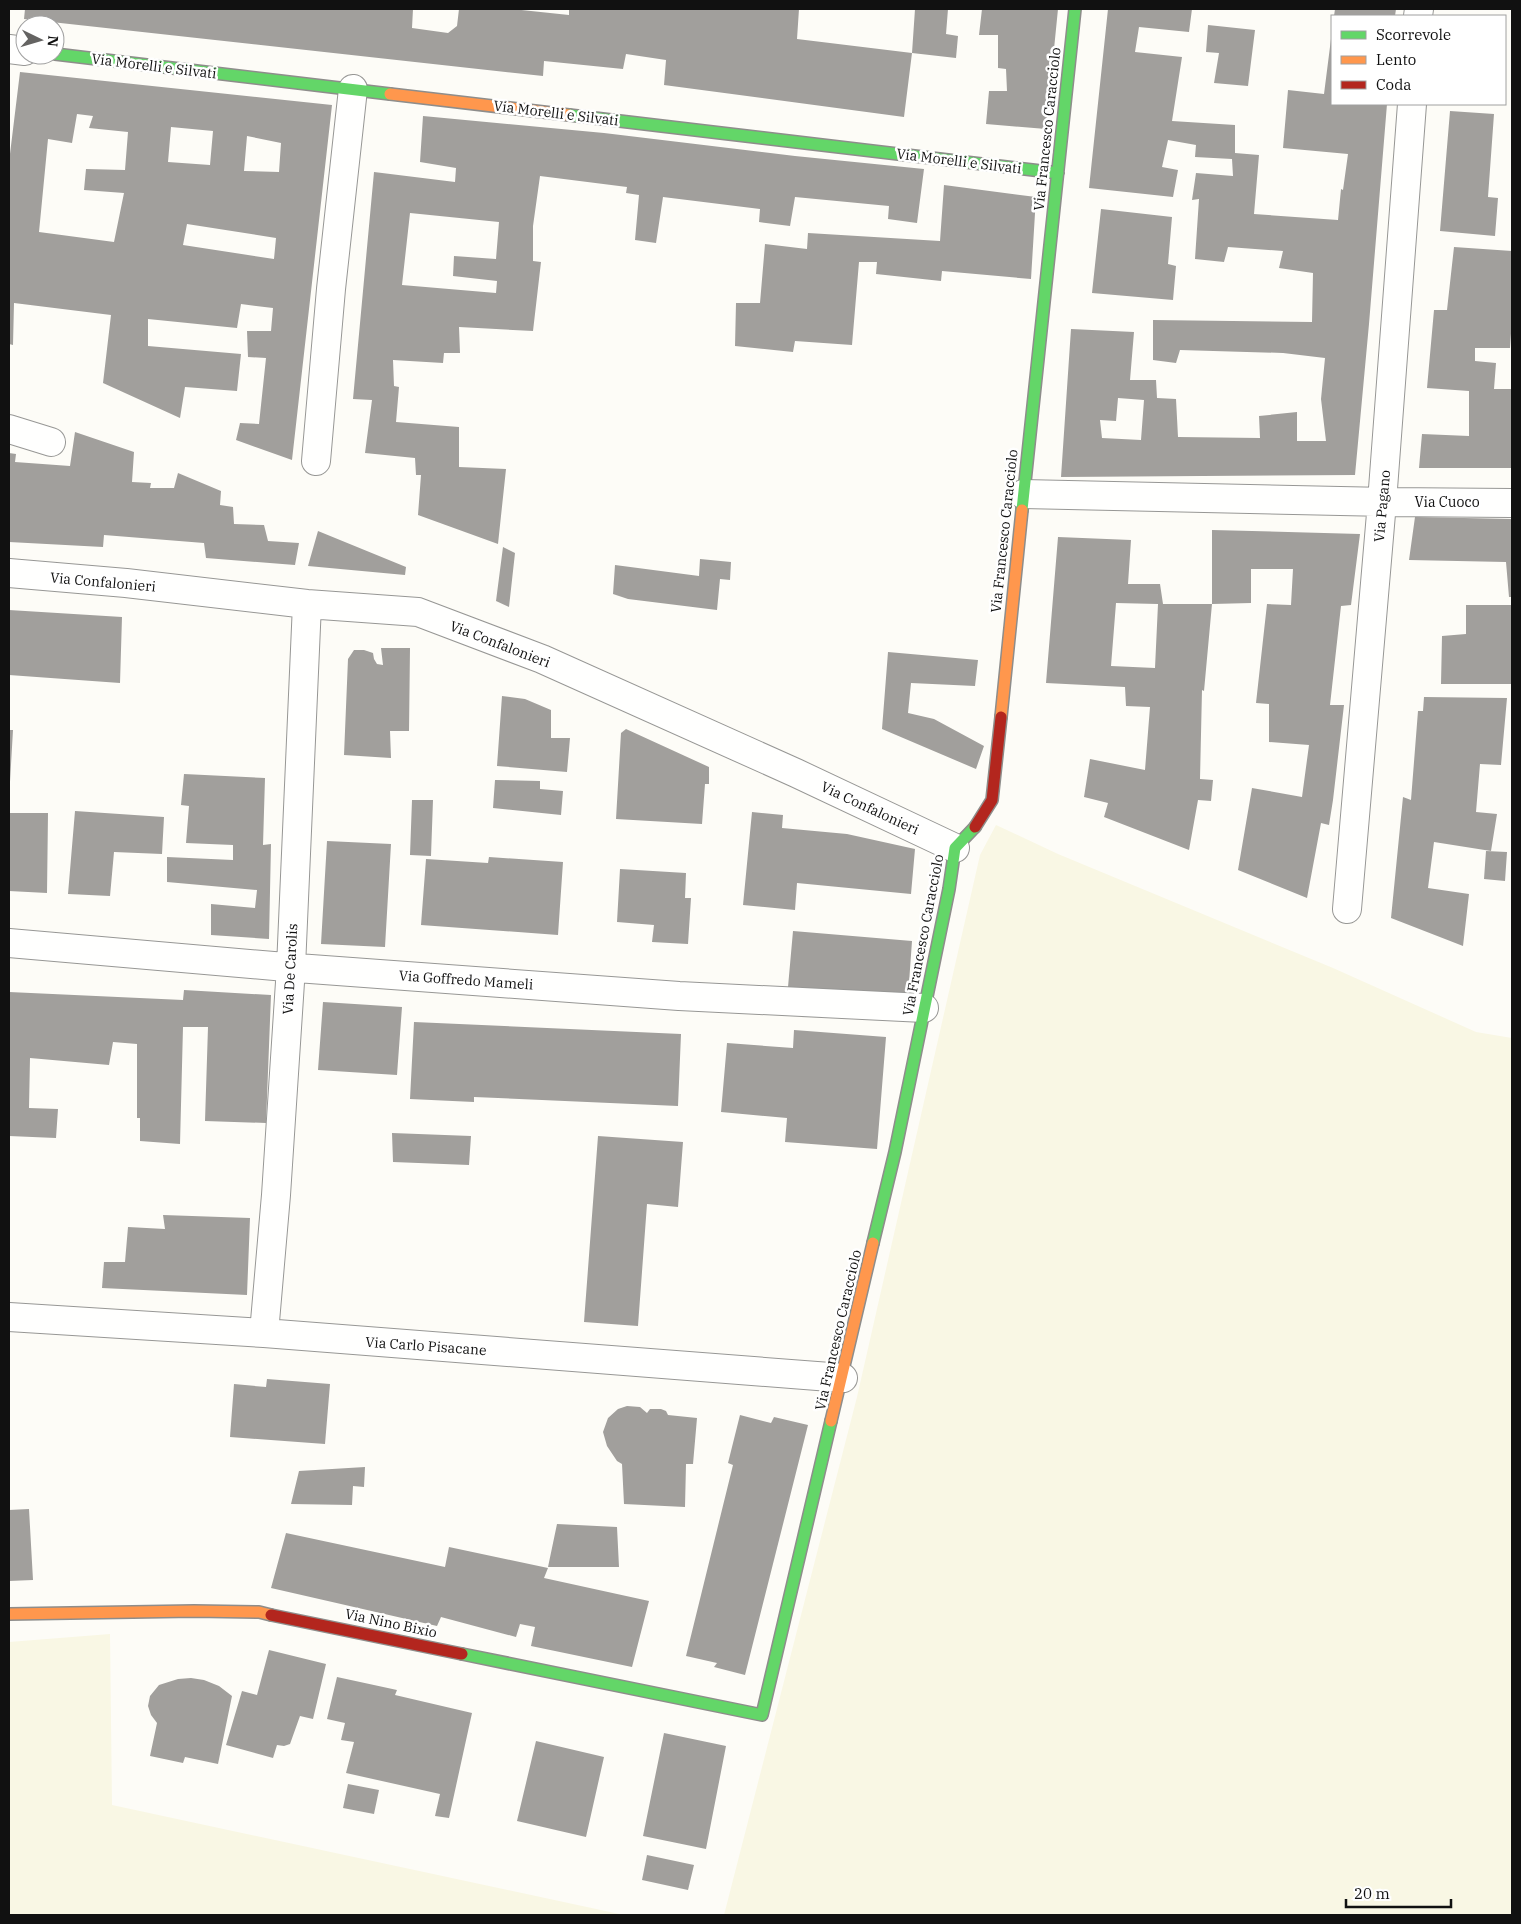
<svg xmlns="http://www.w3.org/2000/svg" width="1521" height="1924" viewBox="0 0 1521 1924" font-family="'IBM Plex Serif',serif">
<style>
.farmland{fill:#f9f7e4}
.building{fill:#a19f9c;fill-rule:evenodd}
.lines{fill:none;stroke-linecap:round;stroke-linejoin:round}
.street-casing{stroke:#979795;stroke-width:30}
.fast-casing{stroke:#8e8d8b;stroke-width:14}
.slow-casing{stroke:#8e8d8b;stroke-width:14}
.jam-casing{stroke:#8e8d8b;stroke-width:14}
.street{stroke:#fffffe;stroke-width:28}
.fast{stroke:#63d668;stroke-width:11}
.slow{stroke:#ff974d;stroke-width:11}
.jam{stroke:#b3261e;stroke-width:11}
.labels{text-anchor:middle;stroke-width:5;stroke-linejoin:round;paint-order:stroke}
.street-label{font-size:14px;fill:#111;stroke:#fff}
</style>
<rect width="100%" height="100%" fill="#fdfcf7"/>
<path class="farmland" d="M996,825L1058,854L1333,968L1476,1032L1512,1038V1915H724L857,1397L980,855Z
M110,1634L112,1805L624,1915H9V1642Z"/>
<path class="building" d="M25,9H413L412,28L448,33L457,26L459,9H512L569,15V9H799L797,39L912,53L904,117L664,85L666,60L626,54L623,69L544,61L543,76L24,19Z
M915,9H948L946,34L958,36L956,58L912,53Z
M982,9H1058L1046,129L986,124L989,91H1007L1006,69L998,68V35H979Z
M1108,9H1192L1189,32L1139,27L1135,52L1182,57L1172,121L1235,125V153L1259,155L1254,214L1338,220L1341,189L1343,190L1348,154L1283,148L1288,90L1324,94L1331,39L1332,104H1387L1369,324L1355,475L1061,477L1071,329L1134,332L1130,380H1156L1157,398L1176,399L1178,437L1260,438L1259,416L1297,412V441H1326L1321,399L1325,358L1283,353L1180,350L1176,363L1153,360V320L1312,322L1313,273L1279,268L1283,251L1228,247L1224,262L1195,259L1199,199L1192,200L1196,173L1233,176L1232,159L1195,157L1196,145L1168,140L1162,167L1178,170L1173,197L1089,188ZM1118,398L1144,400L1141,440L1102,438L1100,420L1116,421Z
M1335,9H1396L1395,16H1334Z
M1208,25L1255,30L1248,86L1214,83L1219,53L1206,52Z
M20,72L332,105L292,460L236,440L240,423L259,424L266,358L248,357L247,331H271L273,308L241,304L237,328L148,319V346L241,354L237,391L185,387L180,418L103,383L111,315L14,303L13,345L9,344V162ZM77,114L93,116L89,128L128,132L125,170L86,169L84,190L124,193L114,242L39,232L48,139L72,143ZM171,127L213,131L210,165L168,162ZM247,136L281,143L279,172L244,171ZM187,224L276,238L274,259L183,245Z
M1450,111L1494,114L1488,197L1498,198L1495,236L1440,231Z
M423,116L604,133L795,156L924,169L917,223L888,219L889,206L795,197L790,226L759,222L760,209L663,197L656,243L635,240L639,195L626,193L627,187L540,176L533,226V261L541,262L533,331L459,327L460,353H444L443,363L393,360L394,386L399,387L396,422L459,427V467L506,469L498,544L418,515L421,475H416L415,458L365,453L372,400L353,399L374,172L455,182L456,168L420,162ZM410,213L499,222L496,259L454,256L453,276L497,281L496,293L402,285Z
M944,185L1036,197L1031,279L942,271L941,281L876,274L877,262H859L852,345L795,341L793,352L735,346L736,303H760L765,244L807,249L808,233L940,241Z
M1101,209L1172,217L1168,264L1176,266L1173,300L1092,293Z
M1454,247L1512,251V319L1510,348H1475V361L1496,363L1494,389H1512V468H1419L1422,434L1469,436V391L1427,388L1434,310H1447Z
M75,432L134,452L132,482L151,483L150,488H174L178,473L221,491L220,505L233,507L234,524L264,525L268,541L299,543L295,565L206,558L204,543L104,535L103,547L9,542V453L16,454L15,462L70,466Z
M1415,517L1512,519V597H1509L1506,562L1409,560Z
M1212,530L1360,534L1351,605L1341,606L1330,705H1344L1333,800L1329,825L1321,823L1307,898L1238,870L1252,788L1302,797L1309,745L1269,742V704L1256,703L1267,604L1291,605L1293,569H1251V603L1212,604L1204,691L1202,690L1200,779L1213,780L1211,801L1198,800L1189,850L1104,817L1108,803L1084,797L1090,759L1145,770L1150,707L1126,706L1125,687L1046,683L1058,537L1131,540L1128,584H1160L1163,604H1212ZM1116,603L1158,604L1155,668L1111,666Z
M318,531L406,567L405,575L308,566Z
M503,547L515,553L509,607L496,601Z
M700,559L731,562L730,580L720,579L717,610L628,599L613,594L615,565L699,576Z
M1466,605H1512V684H1441L1442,636L1466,634Z
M9,610L122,617L120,683L9,675Z
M381,648H410L409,731H390L391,758L344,755L348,659L354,650H364L373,653L374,659L377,664L383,665Z
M888,652L978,660L975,686L911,683L908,713L934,719L984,746L976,769L882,729Z
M502,696L525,699L551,710V738H570L567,772L497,766Z
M1424,697L1507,698L1501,765L1480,764L1476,812L1497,814L1491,851L1434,842L1428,888L1469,894L1463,946L1391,918L1403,797L1411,800L1418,711H1423Z
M626,729L709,767V784H705L702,824L616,819L621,733Z
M9,730H13L10,782H9Z
M184,774L265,778L263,845L271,844L269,939L211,935V904L255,908L257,890L167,882V857L233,860V845L186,843L189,806L181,805Z
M495,780L540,781V789L563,791L561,815L493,808Z
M412,800H433L431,856L410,855Z
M75,811L164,817L162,854L114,852L110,896L68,894Z
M752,812L783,815L782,828L847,834L915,849L911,894L797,883L795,910L743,905Z
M9,813H48L47,893L9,891Z
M327,841L391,844L385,947L321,944Z
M1486,851L1507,852L1505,881L1484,879Z
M489,857L563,862L558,935L421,925L426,859L488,863Z
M620,869L686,873L685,898H691L688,944L652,942L654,925L617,922Z
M793,931L912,941L908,997L788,987Z
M184,990L271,995L266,1123L205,1121L208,1027H183L180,1144L140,1141V1118H137V1044L113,1042L109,1065L30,1058L29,1108L58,1109L56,1138L9,1136V992L183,1000Z
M323,1002L402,1007L397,1075L318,1070Z
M414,1022L681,1034L678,1106L474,1097V1102L410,1099Z
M794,1030L886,1037L877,1149L785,1142L787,1118L721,1112L727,1043L793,1048Z
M392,1133L471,1136L469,1165L393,1162Z
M598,1136L683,1142L678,1207L647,1204L638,1326L584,1322Z
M163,1215L250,1218L247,1295L102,1288L104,1262H125L128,1227L165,1229Z
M267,1379L330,1384L325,1444L230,1437L234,1384L266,1387Z
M627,1406L640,1407L647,1413L650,1409H661L666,1411L668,1415L697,1418L693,1464H686L685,1507L624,1504L622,1464L617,1461L607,1446L603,1432L608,1418L618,1409Z
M740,1415L771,1423L774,1417L808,1425L745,1675L714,1667L717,1663L686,1656L733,1465L728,1463Z
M365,1467L364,1487L353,1486L352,1505L291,1504L299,1471Z
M29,1509L33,1580L9,1581V1510Z
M557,1524L617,1527L619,1567H548Z
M286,1533L445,1567L449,1547L548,1568L544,1578L649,1601L632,1667L531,1646L535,1627L520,1624L516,1637L441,1617L437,1626L271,1588Z
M269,1650L326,1664L313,1719L300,1716L290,1744L284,1746L277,1745L273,1758L226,1745L242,1691L257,1695Z
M337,1677L397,1690L395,1695L472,1713L449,1818L435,1816L440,1794L346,1773L354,1742L341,1740L345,1723L327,1719Z
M191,1678L204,1680L219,1686L232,1696L218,1764L185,1757L183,1763L150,1756L157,1723L151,1715L148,1706L150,1696L159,1685L178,1679Z
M664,1733L726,1746L706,1849L643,1836Z
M536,1741L604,1757L586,1837L517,1821Z
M348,1784L379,1790L374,1814L343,1808Z
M647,1855L694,1865L688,1890L642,1880Z"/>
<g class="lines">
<g class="street-casing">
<path id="street" d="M1418,16L1419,9
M9,49L25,51
M9,429L51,442
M316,461L331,289L353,89
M1023,494L1387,502L1512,503
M9,573L126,583L307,604L418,612L542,659L796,773L955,848
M1347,909L1382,502L1412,104
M9,943L297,968L679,996L924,1008
M9,1317L264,1333L843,1378
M264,1333L276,1195L291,967L307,604"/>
</g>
<g class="fast-casing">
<path id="fast" d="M55,54L390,94
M569,115L1058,173
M1022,510L1075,9
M873,1243L895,1152L949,889L955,848L975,827
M462,1654L762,1715L831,1421"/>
</g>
<g class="slow-casing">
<path id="slow" d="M390,94L569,115
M1001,717L1022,510
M831,1421L873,1243
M9,1614L194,1611L259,1612L271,1615"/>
</g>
<g class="jam-casing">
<path id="jam" d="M975,827L992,800L1001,717
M271,1615L462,1654"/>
</g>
<use href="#street" class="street"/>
<use href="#fast" class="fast"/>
<use href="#slow" class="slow"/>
<use href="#jam" class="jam"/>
</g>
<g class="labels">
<g class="street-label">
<text transform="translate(154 66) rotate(7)" y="5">Via Morelli e Silvati</text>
<text transform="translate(556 113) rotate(7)" y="5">Via Morelli e Silvati</text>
<text transform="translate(1047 129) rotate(-84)" y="5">Via Francesco Caracciolo</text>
<text transform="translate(959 161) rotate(7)" y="5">Via Morelli e Silvati</text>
<text x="1447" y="507">Via Cuoco</text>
<text transform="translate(1382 506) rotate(-85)" y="5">Via Pagano</text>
<text transform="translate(1004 531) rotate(-84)" y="5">Via Francesco Caracciolo</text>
<text transform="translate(103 582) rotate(5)" y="5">Via Confalonieri</text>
<text transform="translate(500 644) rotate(21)" y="5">Via Confalonieri</text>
<text transform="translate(870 808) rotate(25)" y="5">Via Confalonieri</text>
<text transform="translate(923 935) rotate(-79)" y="5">Via Francesco Caracciolo</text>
<text transform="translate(290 969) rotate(-87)" y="5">Via De Carolis</text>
<text transform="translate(466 980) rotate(4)" y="5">Via Goffredo Mameli</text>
<text transform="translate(838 1330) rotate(-77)" y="5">Via Francesco Caracciolo</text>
<text transform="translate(426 1346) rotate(4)" y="5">Via Carlo Pisacane</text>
<text transform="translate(391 1623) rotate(12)" y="5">Via Nino Bixio</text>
</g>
</g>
<rect width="1521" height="1924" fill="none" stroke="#111111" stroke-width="20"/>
<rect x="1331" y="15" width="175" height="90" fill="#ffffff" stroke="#a0a0a0"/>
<rect x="1341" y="31" width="25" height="8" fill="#63d668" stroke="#a0a0a0"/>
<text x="1376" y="40" font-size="15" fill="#111111">Scorrevole</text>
<rect x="1341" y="56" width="25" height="8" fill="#ff974d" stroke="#a0a0a0"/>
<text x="1376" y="65" font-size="15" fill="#111111">Lento</text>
<rect x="1341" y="81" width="25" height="8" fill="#b3261e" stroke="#a0a0a0"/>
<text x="1376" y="90" font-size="15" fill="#111111">Coda</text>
<g transform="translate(40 40) rotate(95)"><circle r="24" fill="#ffffff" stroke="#a0a0a0"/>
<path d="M0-4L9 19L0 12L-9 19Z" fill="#646362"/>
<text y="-8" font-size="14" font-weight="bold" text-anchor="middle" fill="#111111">N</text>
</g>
<path d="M1346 1899v8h105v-8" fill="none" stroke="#111111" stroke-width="2.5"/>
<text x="1354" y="1899" font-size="15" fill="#111111" stroke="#ffffff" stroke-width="4" paint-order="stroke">20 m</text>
</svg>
